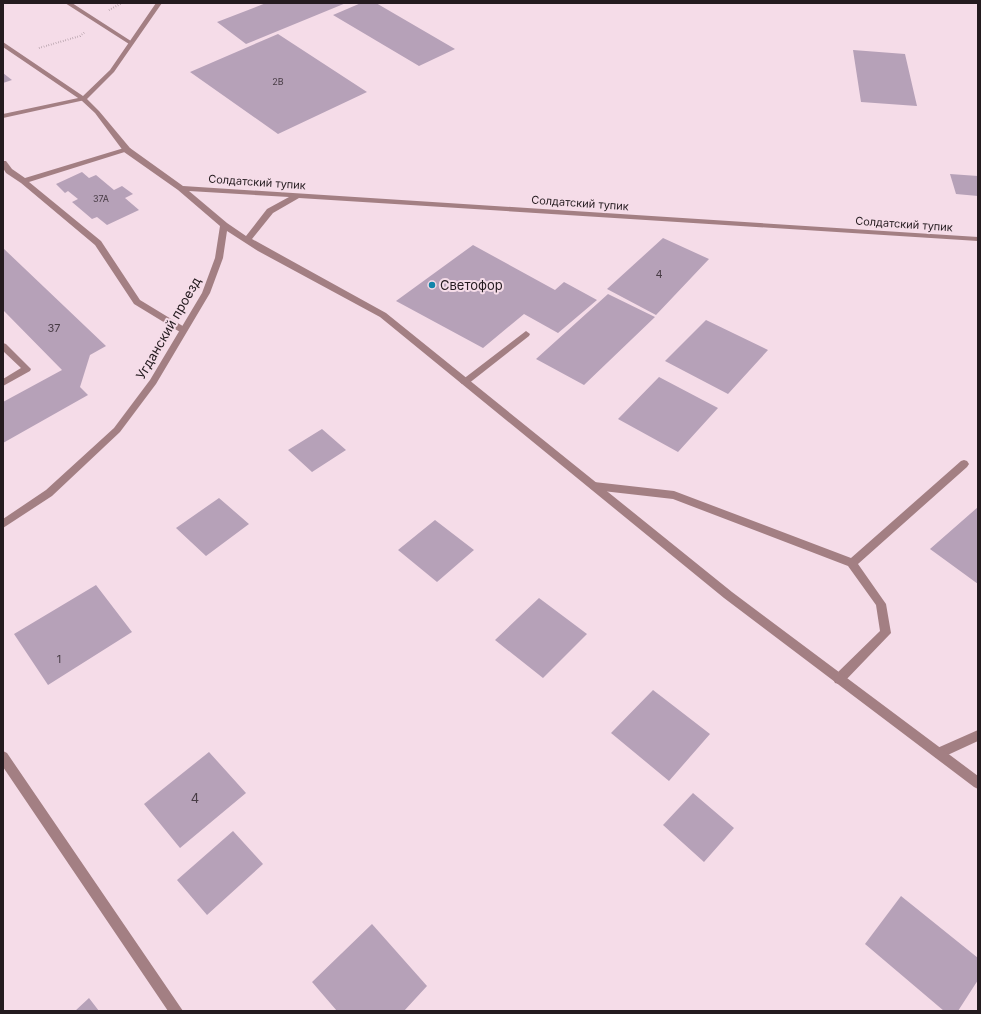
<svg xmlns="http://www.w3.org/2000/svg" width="981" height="1014" viewBox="0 0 981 1014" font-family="Inter,sans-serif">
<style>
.building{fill:#b6a1b8}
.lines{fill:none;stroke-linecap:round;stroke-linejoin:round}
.path{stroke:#9b8991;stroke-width:2;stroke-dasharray:0.5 2;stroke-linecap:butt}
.service{fill:#a37f83;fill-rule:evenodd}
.minor{fill:#a37f83;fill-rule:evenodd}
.poi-dot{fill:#1085aa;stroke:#f5dce8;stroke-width:1.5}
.labels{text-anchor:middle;stroke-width:4;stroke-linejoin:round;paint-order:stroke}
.far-number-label{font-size:9px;fill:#483c45}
.far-street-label{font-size:11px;fill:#241b1f;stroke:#f5dce8}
.number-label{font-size:11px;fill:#483c45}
.poi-label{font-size:13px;fill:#241b1f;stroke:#f5dce8;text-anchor:start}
.street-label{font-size:13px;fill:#241b1f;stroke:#f5dce8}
.near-number-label{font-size:13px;fill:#483c45}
</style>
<rect width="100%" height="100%" fill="#f5dce8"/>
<path class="building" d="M266,3H346L246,44L217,22Z
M361,3H376L455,49L419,66L333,15Z
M278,34L367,92L278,134L190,72Z
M853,50L905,54L917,106L861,102Z
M3,73L12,80L3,83Z
M82,172L89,178L96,175L114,190L122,186L133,194L125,198L139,210L107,225L97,217L92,219L72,202L78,199L68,191L65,193L56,184Z
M950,174L978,176V196L956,194Z
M663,238L709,259L656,315L607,289Z
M473,245L555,290L564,282L597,300L558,333L524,314L483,348L396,301Z
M3,248L106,346L90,355L80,387L88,395L3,443V402L62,370L3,310Z
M608,294L655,317L584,385L536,359Z
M706,320L768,350L728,394L665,361Z
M659,377L718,408L678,452L618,419Z
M322,429L346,450L312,472L288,450Z
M219,498L249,524L206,556L176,528Z
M978,507V584L930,549Z
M435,520L474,550L437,582L398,550Z
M96,585L132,632L48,685L14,634Z
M539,598L587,634L543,678L495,640Z
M653,690L710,734L669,781L611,733Z
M209,752L246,793L180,848L144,804Z
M693,793L734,828L704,862L663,825Z
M233,831L263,864L207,915L177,880Z
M901,896L978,958V980L958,1011H944L865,944Z
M372,924L427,986L404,1011H337L312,982Z
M89,998L99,1011H75Z"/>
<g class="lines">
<path class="path" d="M109,10L122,3
M39,48L80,36L85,32"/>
<path class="service" d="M65,3H72L134,43L129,44Z
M83,97L85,98V100L3,118V114Z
M124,148H130L131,150L29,182L101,241L140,300L186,328L187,330L186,332H180L134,304L95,245L21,183L6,173L3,168V161H6L12,169L25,178Z
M526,331L530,334L529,336L468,384H462L460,382L462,380Z
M3,343L6,344L31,369L30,371L3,386V379L21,368L3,351Z
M964,460L967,461L969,464L967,467L858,564L886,604L891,633L843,683L839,684L835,683L833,679L835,675L880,631L876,605L848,566L673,499L594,490L591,489L589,486L591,483L594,482L674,491L851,558L961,461Z
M978,730V741L939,759L935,757L933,753L935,749Z"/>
<path class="minor" d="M156,3H162L114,72L87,99L99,111L130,148L183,186L978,237V241L299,198L273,213L252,239L386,313L732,592L978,776V789L974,787L724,598L380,317L258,251L227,231L223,258L210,293L156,384L120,432L52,496L3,528V519L46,490L114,428L150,380L202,293L215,258L220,226L178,190L124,152L95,113L81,100L3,47V42L83,96L110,70ZM189,191L289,197L267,209L246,236L227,223Z
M3,751L7,753L183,1011H168L3,767Z"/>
</g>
<circle class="poi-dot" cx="432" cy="285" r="4"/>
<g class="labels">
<g class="far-number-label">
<text x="278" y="85">2В</text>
<text x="101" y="202">37А</text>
</g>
<g class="far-street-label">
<text transform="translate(257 182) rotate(4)" y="4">Солдатский тупик</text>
<text transform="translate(580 203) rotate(4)" y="4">Солдатский тупик</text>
<text transform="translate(904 224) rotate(4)" y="4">Солдатский тупик</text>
</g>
<g class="number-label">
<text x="659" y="278">4</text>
<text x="54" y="332">37</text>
<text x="59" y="663">1</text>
</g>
<g class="poi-label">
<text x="440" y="290">Светофор</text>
</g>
<g class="street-label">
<text transform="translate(168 328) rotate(-60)" y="5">Угданский проезд</text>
</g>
<g class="near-number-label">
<text x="195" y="803">4</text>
</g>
</g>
<rect width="981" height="1014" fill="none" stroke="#241b1f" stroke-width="8"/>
</svg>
